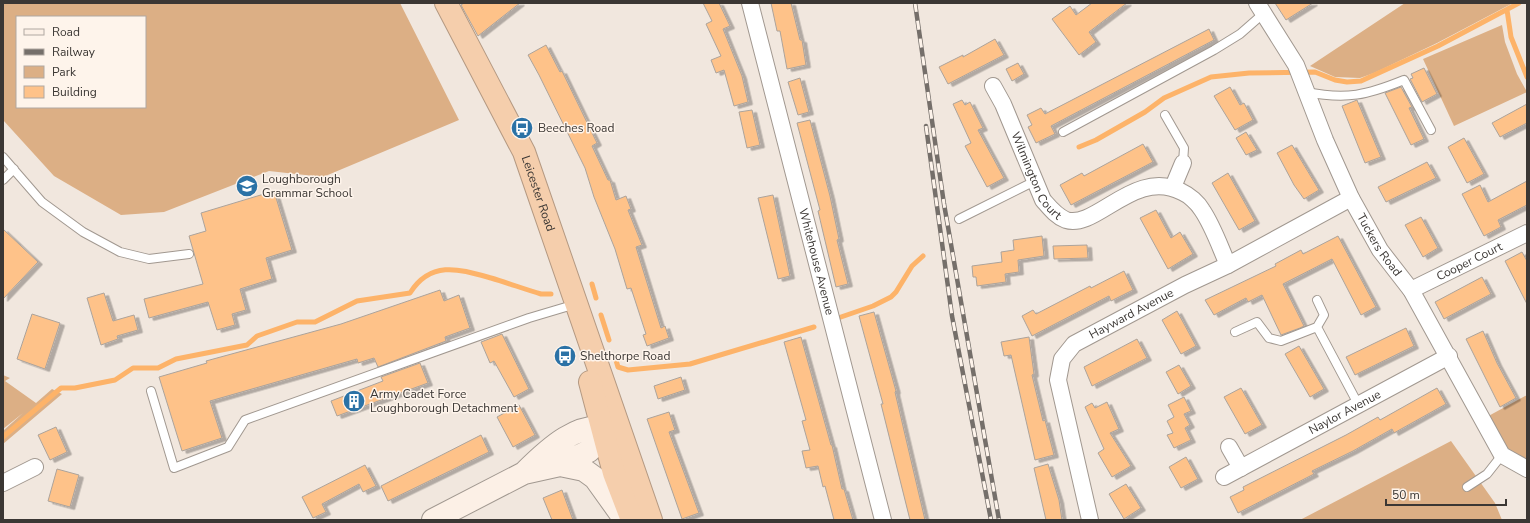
<svg xmlns="http://www.w3.org/2000/svg" width="1530" height="523" viewBox="0 0 1530 523" font-family="'Nunito Sans',sans-serif">
<style>
.green{fill:#dcaf85;fill-rule:evenodd}
.lines{fill:none;stroke-linecap:round;stroke-linejoin:round}
.stream{stroke:#fdb369;stroke-width:5}
.building{fill:#fec289;stroke:#aca39b;filter:url(#shadow)}
.lane-casing{stroke:#a19890;stroke-width:10}
.street-casing{stroke:#a19890;stroke-width:18}
.secondary-casing{stroke:#a19890;stroke-width:24}
.highway-casing{stroke:#b49982;stroke-width:24}
.lane{stroke:#fff;stroke-width:8}
.street{stroke:#fff;stroke-width:16}
.secondary{stroke:#fcf0e6;stroke-width:22}
.highway{stroke:#f5ceac;stroke-width:22}
.rail-casing{stroke:#756f6a;stroke-width:4.5}
.rail{stroke:#fef4eb;stroke-width:3;stroke-dasharray:9;stroke-linecap:butt}
.labels{text-anchor:middle;stroke-width:3;stroke-linejoin:round;paint-order:stroke}
.poi-label{font-size:12px;fill:#3b3734;stroke:#fef4eb;text-anchor:start}
.street-label{font-size:12px;fill:#3b3734;stroke:#fef4eb}
</style>
<defs>
<filter id="shadow"><feDropShadow dx="4.5" dy="2.5" stdDeviation="0" flood-color="#0004"/></filter>
</defs>
<rect width="100%" height="100%" fill="#f1e7de"/>
<path class="green" d="M3,3H400L459,120L323,177L269,171L164,212L121,215L54,176L3,120ZM17,17H145V107H17Z
M1405,3H1513L1437,43L1374,73L1360,78L1335,77L1310,66Z
M1502,25L1505,42L1517,74L1527,92L1454,126L1423,59Z
M3,375L10,378L5,381L36,403L52,389L62,394L3,444V431L23,413L3,429Z
M1527,395V457L1519,465L1483,419Z
M1451,441L1495,503L1502,520H1300Z"/>
<g class="lines">
<path class="stream" d="M1507,10L1511,37L1527,77
M1079,147L1096,140L1145,112L1164,98L1211,77L1249,73L1315,72L1335,80L1347,82L1361,81L1438,46L1519,3
M592,284L596,298
M601,315L609,340
M841,317L873,306L891,297L896,292L912,266L923,256
M615,357L618,367L628,370L690,364L814,327
M3,437L61,388H75L115,380L133,368H158L176,359L247,345L257,336L297,322H315L357,301L410,293C431,260 459,269 491,278C508,283 524,289 541,294H551"/>
</g>
<path class="building" d="M464,3H520L478,36L461,5Z
M703,3H719L730,26L723,29L742,76L748,102L734,106L724,70L716,73L711,60L721,56L706,24L712,21Z
M771,3H791L800,40H802L806,65L787,69L780,31H777Z
M1092,3H1127L1089,32L1096,42L1079,55L1052,19L1070,6L1076,15Z
M1275,3H1313L1286,20Z
M1209,29L1214,40L1051,126L1055,134L1036,143L1028,127L1032,125L1027,115L1041,108L1045,114Z
M995,39L1004,55L948,84L939,67L963,55V57Z
M546,45L560,72L562,71L597,143L592,146L608,180H610L616,200L626,196L631,209L628,210L642,245L636,247L661,328L665,326L669,338L647,346L643,335L646,334L631,288L627,289L615,249L594,197L585,168L539,75L528,55Z
M1018,63L1024,74L1012,81L1006,69Z
M1424,68L1437,94L1422,102L1410,79L1413,78L1411,74Z
M800,78L809,112L798,115L788,82Z
M1230,87L1240,105L1244,103L1253,120L1235,130L1214,96Z
M1401,87L1412,107L1409,108L1424,139L1411,145L1385,93Z
M962,100L965,105L970,102L983,128L978,130L1004,178L987,187L965,146L971,143L953,104Z
M1357,100L1381,157L1365,163L1342,106Z
M1527,104V123L1500,137L1492,123Z
M752,110L760,145L747,148L739,112Z
M810,120L830,196L839,239L837,240L848,284L836,287L818,211L820,210L797,123Z
M1246,132L1257,150L1246,155L1236,138Z
M1464,138L1484,174L1467,183L1448,147Z
M1143,144L1153,162L1071,205L1060,185L1082,173L1084,176Z
M1292,145L1319,190L1304,199L1294,185L1277,153Z
M1427,162L1436,178L1386,202L1378,187Z
M1228,173L1255,221L1239,230L1212,183Z
M1527,181V205L1498,220L1501,227L1484,236L1462,194L1480,185L1488,202Z
M274,191L292,250L266,258L272,279L240,289L246,310L232,314L235,325L217,330L208,302L149,318L144,299L203,284L189,236L206,231L201,213Z
M773,195L790,276L778,279L758,198Z
M1156,210L1171,238L1180,232L1193,254L1168,269L1140,218Z
M1421,217L1438,248L1423,257L1405,225Z
M3,229L38,262L3,299Z
M1042,236L1044,256L1018,260L1019,272L1005,274L1006,282L977,286L976,277H973L972,266L1002,262L1001,252L1014,250L1013,240Z
M1338,236L1376,307L1361,315L1332,259L1283,284L1304,326L1300,328L1281,335L1262,295L1248,302L1246,298L1214,315L1205,300L1276,266L1275,264L1301,250L1303,254Z
M1087,245L1088,258L1054,259L1053,246Z
M1522,252L1527,261V304L1505,261Z
M1124,271L1133,290L1111,301L1109,296L1032,336L1022,316L1033,310L1036,314L1090,286L1091,288Z
M1482,277L1491,294L1444,319L1435,302Z
M440,290L444,301L459,295L470,328L445,337L446,341L378,367L374,358L358,363L357,359L210,401L222,438L182,451L159,377L207,363L206,361L341,324Z
M104,293L113,321L134,315L138,330L117,336L118,339L101,345L87,298Z
M1177,311L1196,346L1181,354L1162,320Z
M874,312L896,391L895,392L925,520H910L881,404H883L859,316Z
M32,314L60,323L45,369L17,359Z
M1406,328L1414,346L1355,375L1346,357Z
M1483,331L1497,363L1516,398L1500,407L1466,339Z
M502,334L529,389L514,397L494,361L490,363L481,342Z
M801,337L831,445H832L842,489H844L853,520H834L825,486L823,487L818,466L806,468L802,451L810,450L802,421L806,420L784,342Z
M1029,337L1034,374L1032,375L1043,421L1045,420L1054,455L1035,460L1011,355L1004,356L1001,342Z
M1137,339L1147,358L1092,386L1084,367Z
M1299,346L1324,389L1310,397L1285,354Z
M420,363L428,383L337,416L331,401L383,381L381,377Z
M1179,365L1191,386L1178,394L1166,372Z
M681,377L685,390L658,399L654,386Z
M1241,388L1262,425L1245,434L1224,397Z
M1437,388L1446,404L1394,433L1392,429L1353,451L1312,471L1314,474L1238,513L1230,497L1244,490L1243,487L1346,435L1378,417L1380,420Z
M1184,397L1191,411L1184,414L1190,425L1185,428L1191,440L1174,448L1167,435L1173,433L1167,421L1174,417L1168,405Z
M1107,402L1119,429L1110,433L1131,466L1112,477L1098,453L1104,449L1085,407L1092,403L1095,408Z
M519,405L535,435L513,447L497,417Z
M669,412L675,430L669,432L699,513L682,519L647,419Z
M56,427L67,452L50,460L38,435Z
M481,435L489,452L388,501L381,486Z
M1186,457L1198,479L1181,488L1169,467Z
M1048,464L1059,500L1062,520H1046L1034,468Z
M365,465L376,486L363,492L359,484L322,504L326,512L313,518L302,497Z
M57,469L79,475L70,507L48,501Z
M1126,484L1141,508L1124,519L1109,494Z
M562,490L573,520H552L543,498Z"/>
<g class="lines">
<g class="lane-casing">
<path id="lane" d="M1306,92C1347,100 1367,95 1404,80L1431,130
M1165,115L1184,148L1183,163
M1063,132L1214,50L1240,34L1264,13
M3,157L42,202L83,232L120,252L149,259L189,254
M3,180L14,169
M959,219L1035,181
M1317,327L1324,315L1317,300
M1235,332L1257,322L1269,338L1281,341L1317,327L1358,404
M151,391L174,468L228,447L245,420L529,318L576,304
M1467,487L1487,474L1502,455"/>
</g>
<g class="street-casing">
<g id="street">
<path id="s1" d="M750,3L883,520"/>
<path id="s2" d="M1257,3L1296,65L1325,140L1351,198L1380,250L1411,290L1502,455L1527,469"/>
<path id="s3" d="M993,86L1003,104L1043,200C1050,208 1056,216 1066,220C1096,230 1135,167 1182,192C1189,195 1198,203 1202,210C1213,226 1220,247 1228,265"/>
<path d="M1173,187L1183,163"/>
<path id="s4" d="M1411,290L1527,233"/>
<path d="M1229,447L1241,468"/>
<path id="s5" d="M1224,477L1449,356"/>
<path d="M3,483L35,467"/>
<path id="s6" d="M1090,520L1058,380L1062,359L1074,344L1185,285L1228,265L1351,198"/>
</g>
</g>
<g class="secondary-casing">
<path id="secondary" d="M560,465L584,470L595,478L625,520
M524,473C545,452 582,415 615,432
M433,520L524,473L560,465L589,451L598,442L605,417"/>
</g>
<g class="highway-casing">
<g id="highway">
<path id="s7" d="M446,3L524,152L651,520"/>
<path d="M590,382L614,473L632,520"/>
</g>
</g>
<use href="#lane" class="lane"/>
<use href="#street" class="street"/>
<use href="#secondary" class="secondary"/>
<use href="#highway" class="highway"/>
<g class="rail-casing">
<path id="rail" d="M915,3L944,204L999,520
M926,126L952,316L991,520"/>
</g>
<use href="#rail" class="rail"/>
</g>
<defs>
<g id="bus-disc" transform="scale(1.15)"><circle r="9.5" fill="#2b72a6" stroke="#fef4eb"/><path d="M-5-6H5V4H4V6H2V4H-2V6H-4V4H-5ZM-3.5-4V0h7V-4ZM-3.5 1.2v1.5H-2V1.2ZM2 1.2v1.5H3.5V1.2Z" fill="#fff"/></g>
<g id="school-disc" transform="scale(1.15)"><circle r="9.5" fill="#2b72a6" stroke="#fef4eb"/><path d="M0-5L7-2L0 1L-7-2ZM-4 1L0 2.5L4 1V4Q0 6-4 4Z" fill="#fff"/></g>
<g id="building-disc" transform="scale(1.15)"><circle r="9.5" fill="#2b72a6" stroke="#fef4eb"/><path d="M-4-6H4V6H1V3H-1V6H-4ZM-2.5-4.3h1.7v1.8h-1.7ZM.8-4.3h1.7v1.8H.8ZM-2.5-1h1.7V.8h-1.7ZM.8-1h1.7V.8H.8Z" fill="#fff"/></g>
</defs>
<g fill-rule="evenodd">
<use href="#bus-disc" x="522" y="128"/>
<use href="#school-disc" x="247" y="186"/>
<use href="#bus-disc" x="565" y="356"/>
<use href="#building-disc" x="354" y="401"/>
</g>
<g class="labels">
<g class="poi-label">
<text x="538" y="132">Beeches Road</text>
<text x="262" y="183">Loughborough<tspan x="262" dy="14">Grammar School</tspan></text>
<text x="580" y="360">Shelthorpe Road</text>
<text x="370" y="398">Army Cadet Force<tspan x="370" dy="14">Loughborough Detachment</tspan></text>
</g>
<g class="street-label">
<text dy="4" stroke="none"><textPath href="#s3" startOffset="100">Wilmington Court</textPath></text>
<text dy="4" stroke="none"><textPath href="#s7" startOffset="212">Leicester Road</textPath></text>
<text dy="4" stroke="none"><textPath href="#s2" startOffset="272">Tuckers Road</textPath></text>
<text dy="4" stroke="none"><textPath href="#s1" startOffset="267">Whitehouse Avenue</textPath></text>
<text dy="4" stroke="none"><textPath href="#s4" startOffset="65">Cooper Court</textPath></text>
<text dy="4" stroke="none"><textPath href="#s6" startOffset="249">Hayward Avenue</textPath></text>
<text dy="4" stroke="none"><textPath href="#s5" startOffset="137">Naylor Avenue</textPath></text>
</g>
</g>
<rect width="1530" height="523" fill="none" stroke="#3b3734" stroke-width="8"/>
<rect x="16" y="16" width="130" height="92" fill="#fef4eb" stroke="#b0a8a2"/>
<rect x="24" y="29" width="20" height="6" fill="#fcf0e6" stroke="#b0a8a2"/>
<text x="52" y="36" font-size="12" fill="#3b3734">Road</text>
<rect x="24" y="49" width="20" height="6" fill="#756f6a" stroke="#b0a8a2"/>
<text x="52" y="56" font-size="12" fill="#3b3734">Railway</text>
<rect x="24" y="66" width="20" height="12" fill="#dcaf85" stroke="#b0a8a2"/>
<text x="52" y="76" font-size="12" fill="#3b3734">Park</text>
<rect x="24" y="86" width="20" height="12" fill="#fec289" stroke="#b0a8a2"/>
<text x="52" y="96" font-size="12" fill="#3b3734">Building</text>
<path d="M1386 499v6h120v-6" fill="none" stroke="#3b3734" stroke-width="2"/>
<text x="1392" y="499" font-size="12" fill="#3b3734" stroke="#fef4eb" stroke-width="3" paint-order="stroke">50 m</text>
</svg>
